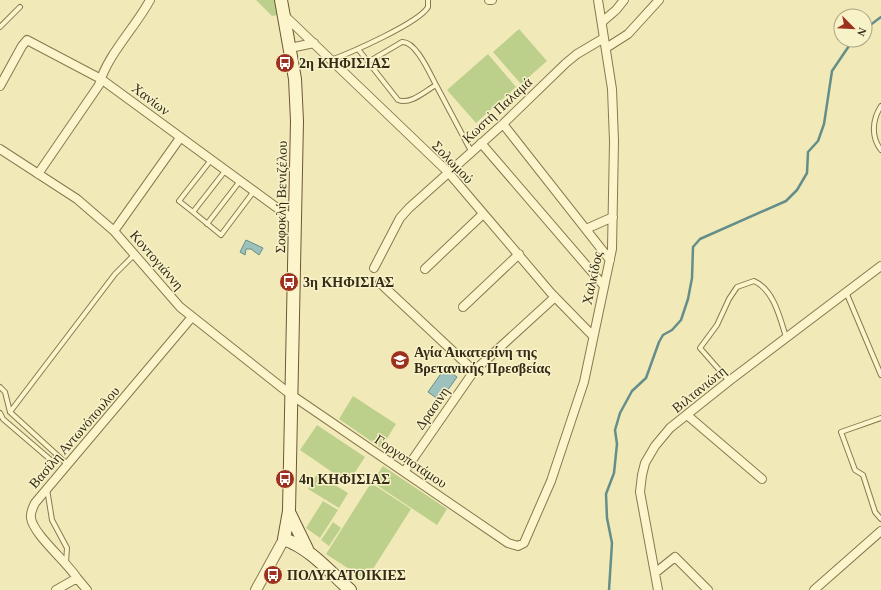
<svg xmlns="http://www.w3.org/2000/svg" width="881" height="590" viewBox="0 0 881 590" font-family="Georgia,serif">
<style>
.green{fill:#bdd08b}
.water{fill:#9dc1bc;stroke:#658e8b}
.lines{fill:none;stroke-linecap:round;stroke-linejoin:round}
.stream{stroke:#658e8b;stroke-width:2.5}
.service-casing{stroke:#887852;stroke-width:6}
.minor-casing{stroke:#887852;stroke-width:10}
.tertiary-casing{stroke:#887852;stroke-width:12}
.secondary-casing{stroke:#6a5835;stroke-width:14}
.service{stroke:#fcf5cb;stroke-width:4}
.minor{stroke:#fcf5cb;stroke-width:8}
.tertiary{stroke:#fcf5cb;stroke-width:10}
.secondary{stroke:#fcf5cb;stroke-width:12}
.labels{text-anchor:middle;stroke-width:3;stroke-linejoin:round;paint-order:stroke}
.poi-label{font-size:14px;font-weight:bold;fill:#362b19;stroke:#f8f2c8;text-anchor:start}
.street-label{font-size:14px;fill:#362b19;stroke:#f8f2c8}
</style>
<rect width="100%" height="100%" fill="#f1eab8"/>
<path class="green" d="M256,0H274L278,15L272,16Z
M519,29L547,61L521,84L493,52Z
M488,54L516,87L476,123L447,90Z
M353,396L396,424L381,448L339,419Z
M317,425L365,457L348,483L300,450Z
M383,466L447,509L437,525L372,482Z
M317,474L348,493L339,508L308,489Z
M371,483L411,509L366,580L326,554Z
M323,501L338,510L320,538L306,528Z
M333,522L341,528L329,546L321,540Z"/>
<path class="water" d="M246,240L263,248L259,255L251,249H246L245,255L240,252Z
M445,368L457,377L442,398L443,399L442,402L428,392Z"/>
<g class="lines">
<path class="stream" d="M865,29L881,17
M609,590L612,543L607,518L606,494L614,473L617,444L615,430L620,413L632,391L646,378L659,342L663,335L672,330L681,320L688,299L692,278L693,247L700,239L786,201L797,190L807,173L808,152L818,141L824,124L832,71L853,40"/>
<g class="service-casing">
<path id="service" d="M0,27L20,7
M358,49L398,100C411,105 425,91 436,85C430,74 416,41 402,42L368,62
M331,60C350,53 419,23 428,7V0
M436,85L471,151
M881,106C872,120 871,137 881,150
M225,171L193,212L221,235L254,191
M193,212L179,201L211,160
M207,224L240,181
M846,292L881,375
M729,381L700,348L717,325L729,299L737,287L754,281C774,290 780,318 786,337
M0,387L5,392L10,412L67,464
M10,412L115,274L134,255
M0,413L3,419L52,461
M881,418L841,432L855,470L863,475L875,512L881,519
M47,489L52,520L67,548L66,562"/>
</g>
<g class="minor-casing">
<path id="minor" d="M489,0H492
M284,15L448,172L551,293L593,336
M602,22L616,10L624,0
M290,48L314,43
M606,48L628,34L659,0
M0,86L22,46L27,40L101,79L295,221
M503,124L610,260
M481,143L604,286
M0,149L77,199L114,231L180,307L290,394L508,543L518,546L524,543L551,481L584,382L612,249L614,141L612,89L598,0
M38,174L99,85C107,55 135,28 150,0
M586,229L613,217
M114,231L180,138
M374,268L400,218L409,208L503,124L566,63L577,54L604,38
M425,269L483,214
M380,283L474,371
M463,307L519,254
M687,415L762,479
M404,472L474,371L555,297
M655,573L675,557L708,590
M77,578L87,590
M56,590L77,578C67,562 33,534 31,518C30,513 33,507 35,503L192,317
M658,590L640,492L642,475L645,463L655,446L670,428L729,381L881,266
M814,590L881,531"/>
</g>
<g class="tertiary-casing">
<path id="tertiary" d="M256,590L284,539"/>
</g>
<g class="secondary-casing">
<path id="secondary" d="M281,0L295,79L297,121L289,511L284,539C311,549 329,571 350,590
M290,514L307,549"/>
</g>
<use href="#service" class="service"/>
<use href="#minor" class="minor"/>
<use href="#tertiary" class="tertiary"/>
<use href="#secondary" class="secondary"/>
</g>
<defs>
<g id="bus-disc" transform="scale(1)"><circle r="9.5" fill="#9d311d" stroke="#f8f2c8"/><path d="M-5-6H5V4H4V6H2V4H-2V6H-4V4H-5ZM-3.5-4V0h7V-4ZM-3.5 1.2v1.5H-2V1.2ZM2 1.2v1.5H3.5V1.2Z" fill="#fff"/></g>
<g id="school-disc" transform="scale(1)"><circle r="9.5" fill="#9d311d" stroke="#f8f2c8"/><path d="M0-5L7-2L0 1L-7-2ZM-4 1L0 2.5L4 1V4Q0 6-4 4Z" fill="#fff"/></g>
</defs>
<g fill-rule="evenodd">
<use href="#bus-disc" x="285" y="63"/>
<use href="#bus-disc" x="289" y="282"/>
<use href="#school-disc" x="400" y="360"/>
<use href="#bus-disc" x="285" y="479"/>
<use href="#bus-disc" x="273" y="575"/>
</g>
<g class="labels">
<g class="poi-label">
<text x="299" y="68">2η ΚΗΦΙΣΙΑΣ</text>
<text x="303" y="287">3η ΚΗΦΙΣΙΑΣ</text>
<text x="414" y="357">Αγία Αικατερίνη της<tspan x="414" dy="16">Βρετανικής Πρεσβείας</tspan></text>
<text x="299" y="484">4η ΚΗΦΙΣΙΑΣ</text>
<text x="287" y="580">ΠΟΛΥΚΑΤΟΙΚΙΕΣ</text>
</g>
<g class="street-label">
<text transform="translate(151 99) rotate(37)" y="5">Χανίων</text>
<text transform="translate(497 110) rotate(-43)" y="5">Κωστή Παλαμά</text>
<text transform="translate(453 162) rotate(46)" y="5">Σολωμού</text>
<text transform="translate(281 197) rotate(-89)" y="5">Σοφοκλή Βενιζέλου</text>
<text transform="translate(157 260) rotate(49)" y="5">Κοντογιάννη</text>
<text transform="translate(592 278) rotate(-78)" y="5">Χαλκίδος</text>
<text transform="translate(699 389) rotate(-39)" y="5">Βιλτανιώτη</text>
<text transform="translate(432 408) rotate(-55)" y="5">Δρασινη</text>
<text transform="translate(74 437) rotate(-49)" y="5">Βασίλη Αντωνόπουλου</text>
<text transform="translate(411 461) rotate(34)" y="5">Γοργοποτάμου</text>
</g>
</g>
<g transform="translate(853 28) rotate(114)"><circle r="19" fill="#f8f2c8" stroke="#aaa282"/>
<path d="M0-3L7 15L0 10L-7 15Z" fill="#9d311d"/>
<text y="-6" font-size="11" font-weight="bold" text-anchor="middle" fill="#362b19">N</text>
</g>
</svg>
